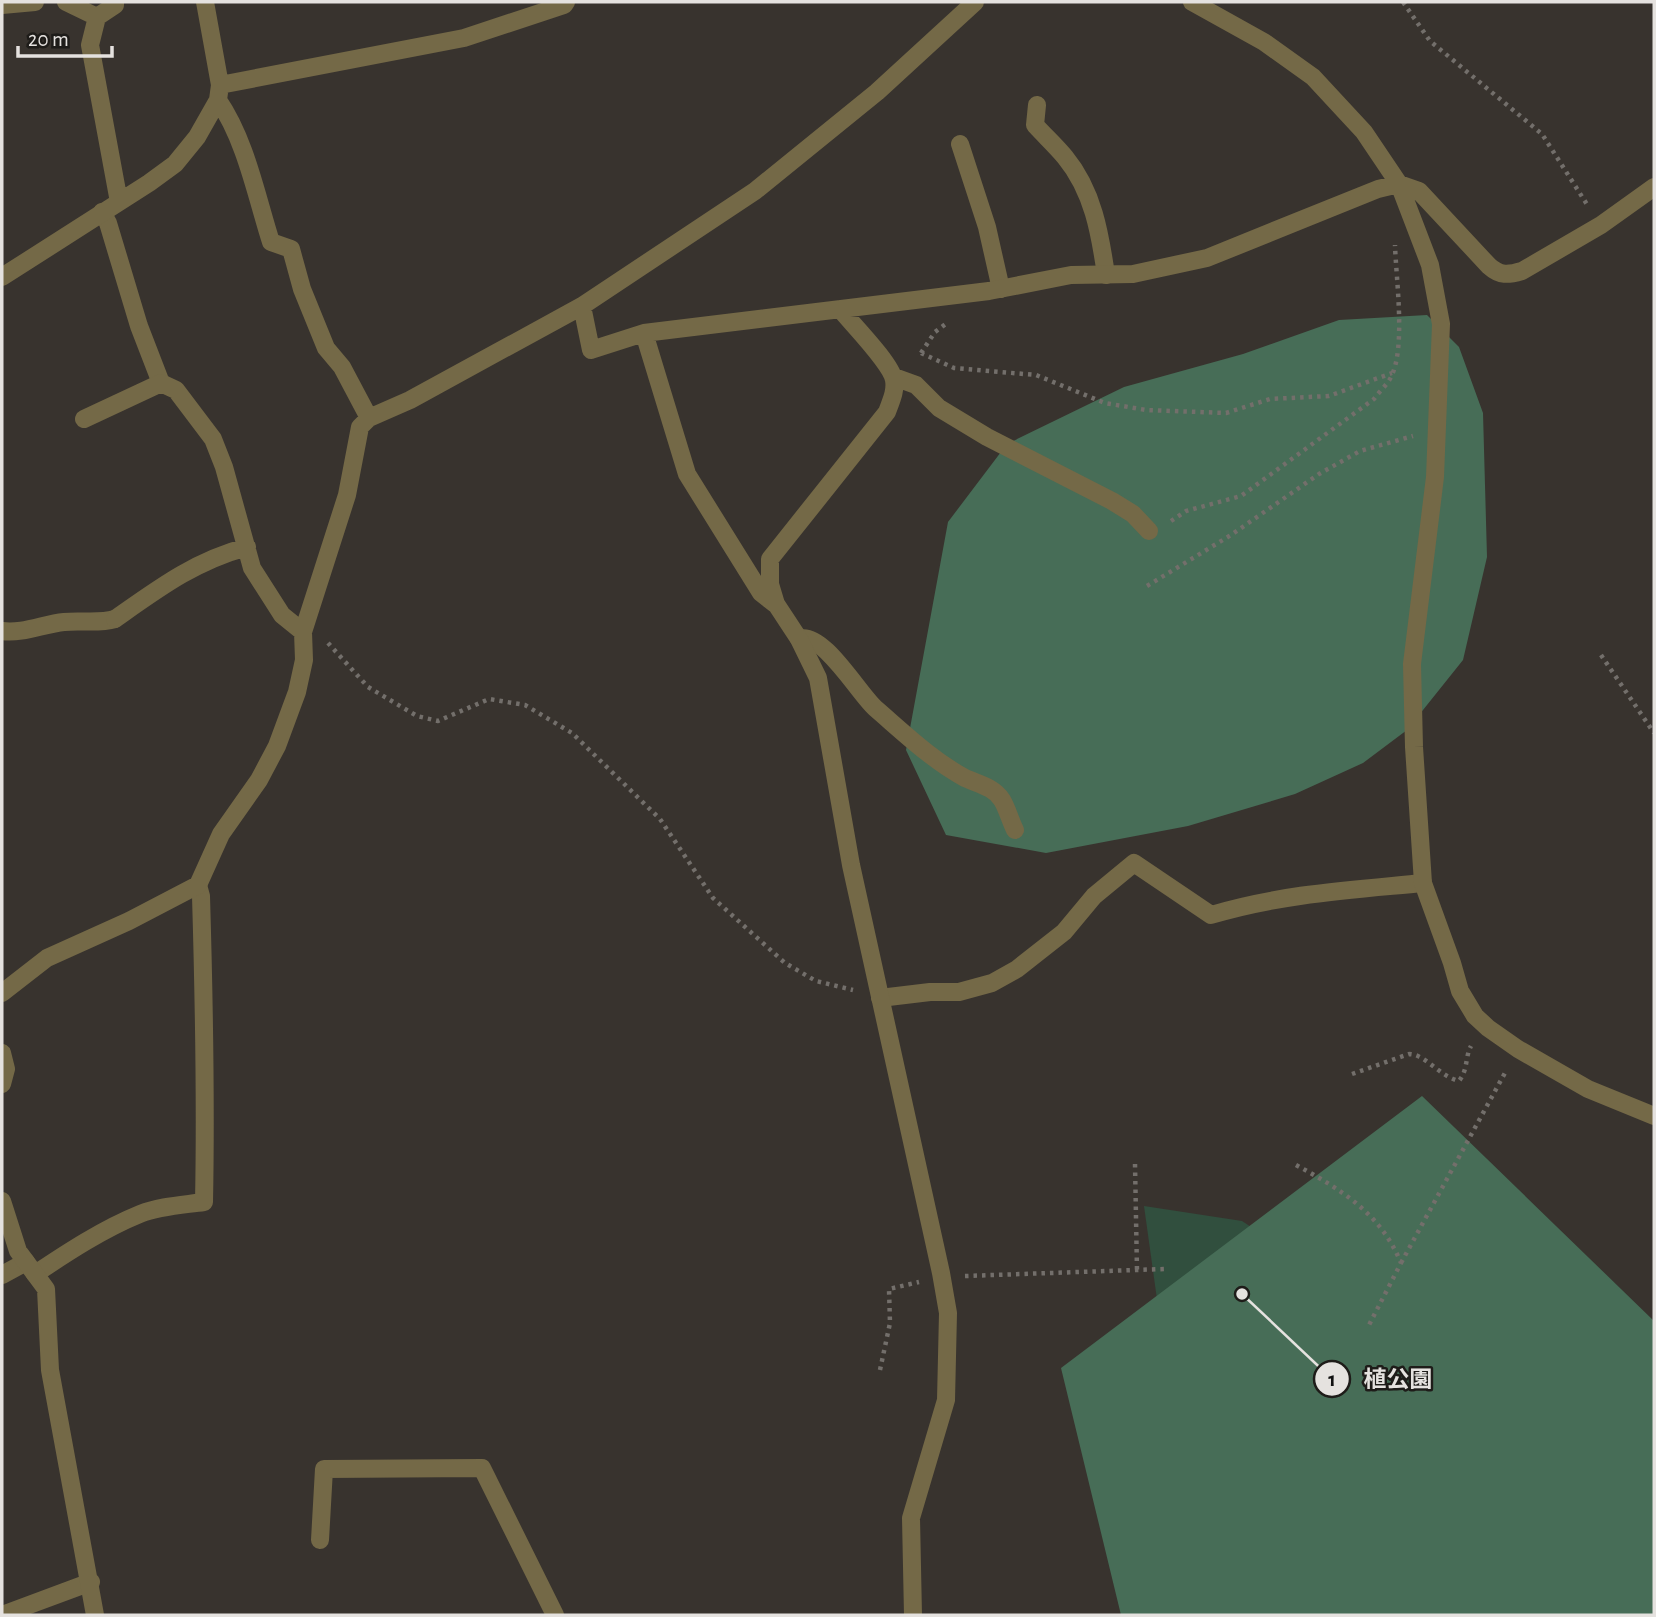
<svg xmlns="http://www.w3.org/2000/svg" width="1656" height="1617" viewBox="0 0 1656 1617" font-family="'Alegreya Sans','Noto Sans JP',sans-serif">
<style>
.green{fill:#314f3e}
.forest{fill:#476d57}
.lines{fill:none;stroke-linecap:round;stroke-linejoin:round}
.path{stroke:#736f6b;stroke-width:4.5;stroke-dasharray:3.5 5;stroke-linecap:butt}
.lane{stroke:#746947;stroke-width:18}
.street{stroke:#746947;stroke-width:18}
.leader{fill:none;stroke:#e5e2df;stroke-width:2.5}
.callout-dot{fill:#e5e2df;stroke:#1e1c19;stroke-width:2.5}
.mark-label{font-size:21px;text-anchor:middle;font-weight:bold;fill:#111}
.callout-label{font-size:23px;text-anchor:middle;font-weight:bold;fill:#e5e2df;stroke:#1e1c19;stroke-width:5;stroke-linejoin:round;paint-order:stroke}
</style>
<rect width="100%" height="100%" fill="#38332e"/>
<path class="green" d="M1144,1206L1242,1221L1310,1266L1172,1407Z"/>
<path class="forest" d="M1427,315L1459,347L1483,413L1487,557L1463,660L1407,730L1363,763L1295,794L1188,826L1046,853L946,835L906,750L948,522L1007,444L1124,387L1243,354L1339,320Z
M1422,1096L1654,1321V1615H1121L1061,1368Z"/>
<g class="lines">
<path class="path" d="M1403,2L1430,41L1542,134L1588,206
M921,353L954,368L1036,375L1105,403L1146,410L1226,413L1270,399L1329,396L1392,373
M921,353L935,332L947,323
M1171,521L1186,511L1241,496L1374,399C1379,392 1387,385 1391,377C1406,348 1396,279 1395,245
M1147,586L1231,535L1319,474L1360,451L1413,436
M328,643L368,687L417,716L438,721L489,699L525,705L572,733L660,819L713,898L785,963L816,981L853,990
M1601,655L1654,733
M1352,1074L1409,1054C1425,1054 1439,1076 1459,1081C1468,1070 1465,1057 1471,1046
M1135,1164L1137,1271
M1296,1165C1342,1190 1381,1214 1401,1263L1369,1325
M1401,1263L1506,1071
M965,1276L1164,1269
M880,1370L890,1323L889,1289L919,1282"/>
<path class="lane" d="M1037,105L1035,125C1045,136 1056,146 1065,157C1093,191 1100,233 1106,275
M960,144L987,227L1001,289
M102,212L108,223L139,326L161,383
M2,631C22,634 44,624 64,622C82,620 98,624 115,619
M799,639C822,630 859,694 875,708C904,733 932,760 965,778C978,784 994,787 1002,800C1007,808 1010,820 1015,830
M880,998L930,992H959L992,983L1017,969L1064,932L1094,896L1134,863L1211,915C1281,894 1351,890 1423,883
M35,1274C68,1252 103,1229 140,1214C160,1206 183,1205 204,1202C206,1100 204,998 201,896L198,885
M2,1275L26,1262
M2,1615L91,1582"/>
<path class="street" d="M66,2L97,17L90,45L119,202
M205,2L220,85L218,100C246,141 256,195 271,242L291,249L302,289L326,348L342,367L369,418
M1192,2L1264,42L1313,77L1364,132L1399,184L1430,265L1441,324L1435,477L1412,664L1414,747L1423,883L1452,963L1460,991L1475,1016L1488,1028L1518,1049L1588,1089L1654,1116
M2,5L35,2
M97,17L115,5V2
M220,85L464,38L564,5L566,2
M2,277L149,183L175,164L197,137L218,100
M582,306L591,350L644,333L989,291L1071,275L1133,274L1207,258L1378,189L1399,184L1419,191L1489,266C1500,276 1508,275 1522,271L1601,225L1654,187
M840,309C852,324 891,363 894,380C896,391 891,401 887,412L770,559V584L776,604L799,639L818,678L851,865L941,1273L948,1313L946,1400L911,1518L913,1615
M644,333L687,474L761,593L775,604
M894,377L916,385L939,408L987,437L1112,501L1133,514L1149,531
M84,419L161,383L176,390L213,439L224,467L252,568L282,615L303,632
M115,619C159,588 195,561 247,547
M2,993L47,958L129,921L198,885L221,834L259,780L277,746L297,692L304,660L303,632L347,495L360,427L369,418L410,400L582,306L755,191L877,92L975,2
M2,1053L6,1069L2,1084
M2,1201L18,1251L46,1289L50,1370L95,1615
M320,1540L324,1469L482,1468L555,1615"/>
</g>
<path class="leader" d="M1242 1294L1332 1379"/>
<g class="callout-dot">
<circle cx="1242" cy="1294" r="7"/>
<circle cx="1332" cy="1379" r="18"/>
</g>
<g class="mark-label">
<text x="1332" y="1386">1</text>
</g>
<g class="callout-label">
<text x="1398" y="1387">植公園</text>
</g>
<rect width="1656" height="1617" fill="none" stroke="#e5e2df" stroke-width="7"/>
<path d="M18 46v10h94v-10" fill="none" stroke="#e5e2df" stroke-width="3.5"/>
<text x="28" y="46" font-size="21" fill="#e5e2df" stroke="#1e1c19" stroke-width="5" paint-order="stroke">20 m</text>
</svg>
